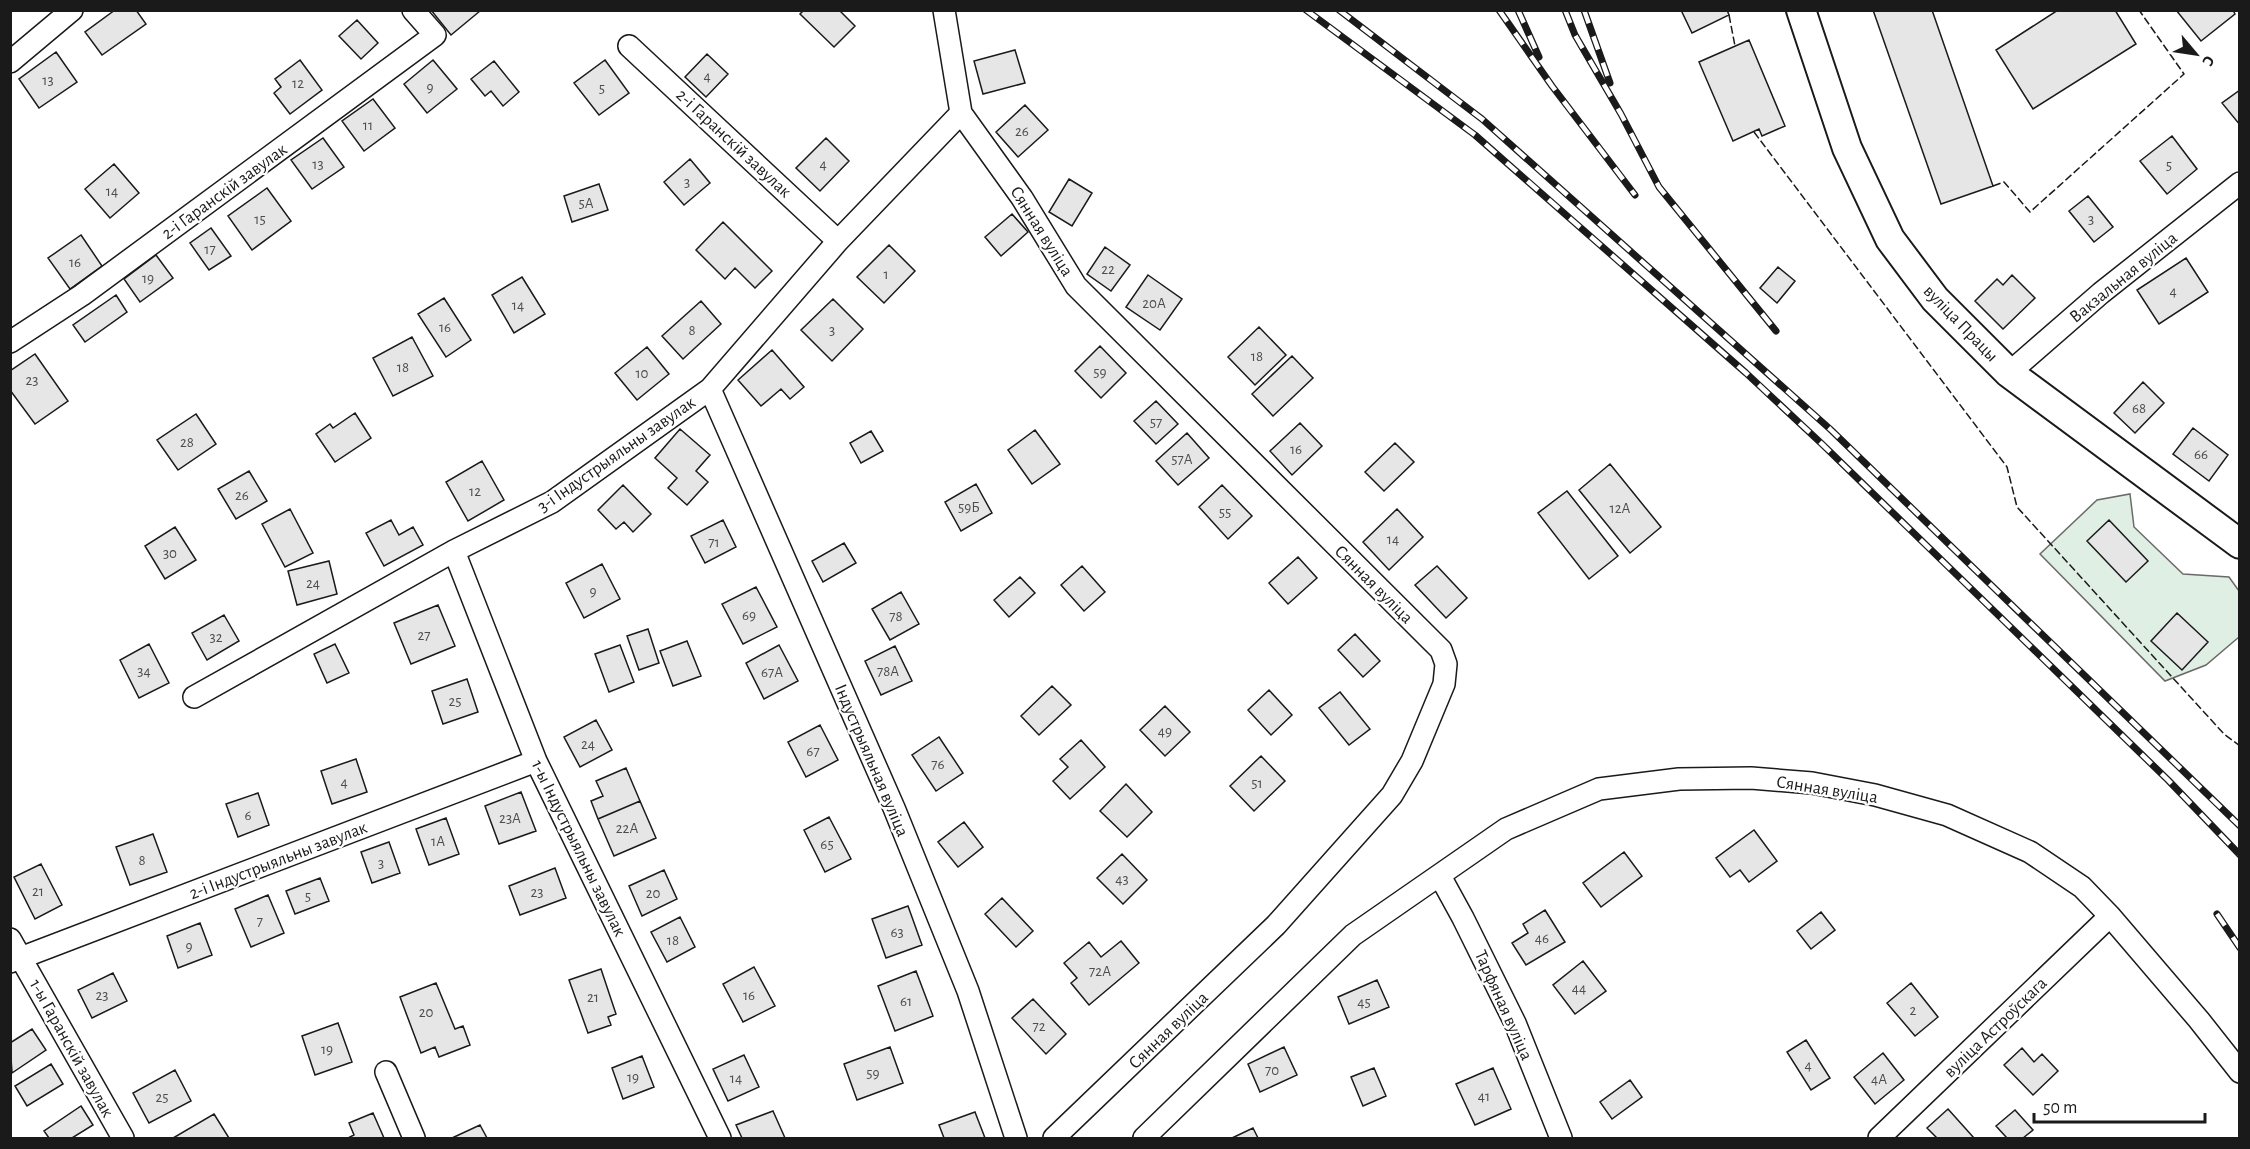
<svg xmlns="http://www.w3.org/2000/svg" width="2250" height="1149" viewBox="0 0 2250 1149" font-family="'Alegreya Sans',sans-serif">
<style>
.green{fill:#e0efe3;stroke:#6a6a6a;stroke-width:1.5}
.building{fill:#e6e6e6;stroke:#1a1a1a;stroke-width:1.5}
.lines{fill:none;stroke-linecap:round;stroke-linejoin:round}
.street-casing{stroke:#1a1a1a;stroke-width:24}
.secondary-casing{stroke:#1a1a1a;stroke-width:32}
.street{stroke:#fff;stroke-width:21}
.secondary{stroke:#fff;stroke-width:28}
.rail-casing{stroke:#1a1a1a;stroke-width:7}
.rail{stroke:#fff;stroke-width:4.5;stroke-dasharray:14;stroke-linecap:butt}
.fence{stroke:#1a1a1a;stroke-width:1.5;stroke-dasharray:8 3;stroke-linecap:butt}
.labels{text-anchor:middle;stroke-width:4.5;stroke-linejoin:round;paint-order:stroke}
.number-label{font-size:15px;fill:#4d4d4d}
.street-label{font-size:18px;fill:#1a1a1a;stroke:#fff}
</style>
<rect width="100%" height="100%" fill="#fff"/>
<path class="green" d="M2130,494L2134,527L2183,574L2229,577L2239,591V637L2206,665L2165,681L2040,554L2097,500Z"/>
<path class="building" d="M115,10H136L146,24L102,55L85,32Z
M431,10H480V11L451,35Z
M804,10H839L855,26L834,47L800,14Z
M1681,10H1727L1729,15L1692,33Z
M1873,10H1932L1993,186L1941,204Z
M2058,10H2115L2136,44L2033,109L1996,50Z
M2176,10H2233L2235,14L2201,41Z
M357,20L378,43L361,59L339,36Z
M1749,40L1785,126L1762,136L1759,129L1733,141L1699,62Z
M1015,50L1025,83L983,94L974,61Z
M56,52L77,82L39,108L19,79Z
M707,54L728,74L706,97L685,77Z
M300,60L322,90L290,114L274,93L281,87L275,79Z
M433,60L457,89L427,113L404,84Z
M605,60L629,93L599,115L574,83Z
M494,61L519,92L503,106L491,91L485,96L471,79Z
M2240,90V125L2222,103Z
M373,99L395,128L364,151L342,121Z
M1025,105L1048,130L1018,157L996,132Z
M2172,136L2197,169L2167,194L2140,161Z
M323,138L344,167L312,189L291,160Z
M826,138L849,161L820,191L796,168Z
M690,159L710,183L684,205L664,182Z
M114,164L139,193L110,218L85,189Z
M1069,179L1092,193L1072,226L1049,212Z
M599,184L608,210L572,222L564,196Z
M267,188L291,221L252,250L228,216Z
M2088,196L2113,227L2094,242L2069,211Z
M1012,214L1028,232L1001,256L985,237Z
M723,222L772,271L755,288L735,268L725,279L696,250Z
M211,228L231,256L209,270L190,243Z
M81,235L102,266L70,289L48,258Z
M889,245L915,271L884,303L857,277Z
M1105,247L1130,265L1111,291L1087,274Z
M156,255L173,278L140,302L124,279Z
M2186,258L2208,292L2159,324L2137,290Z
M1778,267L1795,281L1777,303L1760,288Z
M1148,275L1182,299L1160,330L1126,307Z
M2012,275L2035,298L2003,329L1975,301L1997,279L2003,285Z
M522,277L545,314L514,333L492,295Z
M116,295L127,312L85,342L73,325Z
M444,298L471,340L446,357L418,314Z
M833,299L863,329L832,361L801,330Z
M701,301L721,324L683,359L662,336Z
M1259,327L1286,355L1255,385L1228,357Z
M412,337L433,376L393,396L373,358Z
M1100,346L1126,373L1101,398L1075,371Z
M647,347L669,374L637,400L615,373Z
M772,350L804,387L790,399L781,389L761,406L738,380Z
M35,354L68,401L35,424L10,390V371Z
M1292,356L1313,378L1273,416L1252,394Z
M2143,382L2164,403L2135,433L2114,413Z
M1156,401L1178,424L1156,444L1134,421Z
M355,413L371,438L335,462L316,434L330,424L333,428Z
M196,414L216,444L178,470L157,440Z
M1300,423L1322,446L1292,475L1270,451Z
M2193,428L2228,455L2209,481L2173,454Z
M680,429L710,455L696,471L708,482L687,505L668,488L677,478L655,458Z
M1035,430L1060,464L1032,484L1008,450Z
M871,431L883,451L861,463L850,443Z
M1187,433L1209,458L1178,485L1156,461Z
M1395,443L1414,462L1384,491L1365,472Z
M482,461L504,500L468,521L446,482Z
M1610,464L1661,527L1630,553L1579,490Z
M249,471L267,501L236,519L218,489Z
M976,484L992,513L961,531L945,502Z
M623,485L651,514L633,532L624,522L616,529L598,510Z
M1222,485L1252,516L1228,539L1199,507Z
M1567,491L1618,556L1589,579L1538,513Z
M290,509L313,553L285,567L262,524Z
M1397,509L1423,537L1389,570L1363,542Z
M391,520L399,535L413,527L423,545L384,566L366,533Z
M723,520L736,547L705,563L691,536Z
M2109,520L2148,561L2126,582L2087,541Z
M175,527L196,560L165,579L145,546Z
M844,543L856,563L823,582L812,561Z
M1298,557L1317,578L1288,604L1269,583Z
M329,561L337,594L297,605L288,571Z
M602,564L620,599L584,618L566,583Z
M1082,566L1105,592L1084,611L1061,585Z
M1437,566L1467,598L1446,618L1415,585Z
M1020,577L1035,593L1009,617L994,600Z
M756,587L777,627L743,644L722,604Z
M901,592L919,624L890,640L872,609Z
M438,605L455,646L411,664L394,623Z
M2177,613L2208,642L2182,670L2151,641Z
M224,615L239,641L207,660L192,633Z
M648,629L659,663L639,670L627,636Z
M1355,634L1380,661L1363,677L1338,650Z
M687,641L701,676L673,686L660,651Z
M149,644L169,683L139,698L120,660Z
M335,644L349,673L327,683L314,654Z
M620,645L634,682L609,692L595,654Z
M779,645L798,681L764,699L746,663Z
M895,646L912,681L881,695L865,661Z
M467,679L478,712L443,724L432,691Z
M1052,686L1071,705L1039,735L1021,716Z
M1269,690L1292,715L1271,735L1248,710Z
M1340,692L1370,729L1349,745L1319,708Z
M1165,706L1190,732L1165,756L1140,730Z
M596,720L612,750L580,767L564,737Z
M820,725L838,760L806,777L788,742Z
M939,737L963,773L936,791L912,755Z
M1081,740L1105,767L1070,799L1053,781L1068,767L1060,759Z
M1261,756L1285,781L1254,811L1230,786Z
M356,759L367,792L332,804L321,771Z
M626,768L640,801L598,819L591,801L603,796L596,781Z
M1126,784L1152,812L1127,837L1100,811Z
M521,792L536,831L499,844L485,806Z
M258,793L269,825L238,837L226,804Z
M640,801L656,838L614,856L598,819Z
M829,817L851,859L825,872L804,830Z
M446,818L459,854L429,865L416,829Z
M964,822L983,847L958,867L938,842Z
M1754,830L1777,861L1749,882L1740,870L1730,877L1716,858Z
M153,834L167,872L130,885L116,847Z
M389,842L400,873L372,883L361,852Z
M1624,852L1642,876L1601,907L1583,883Z
M1122,854L1147,880L1123,904L1097,878Z
M41,864L62,905L35,919L14,877Z
M555,868L566,898L520,915L509,886Z
M664,870L677,899L642,916L629,886Z
M320,878L329,901L295,914L286,891Z
M268,895L284,933L251,947L235,909Z
M1002,898L1033,931L1016,947L985,914Z
M908,906L922,945L886,958L872,919Z
M1545,910L1565,942L1526,965L1512,943L1528,933L1523,924Z
M1821,912L1835,930L1811,949L1797,931Z
M680,917L695,947L667,962L651,932Z
M200,923L212,955L178,968L167,936Z
M1121,941L1139,963L1089,1005L1071,983L1077,978L1064,963L1089,942L1101,957Z
M1583,961L1606,991L1575,1014L1553,985Z
M754,967L775,1006L743,1022L723,984Z
M601,969L616,1014L608,1017L611,1025L588,1033L569,980Z
M916,971L933,1016L895,1031L878,986Z
M113,973L127,1001L92,1018L78,990Z
M1377,980L1389,1007L1349,1024L1338,997Z
M436,983L455,1029L463,1026L470,1045L439,1057L435,1047L421,1053L400,997Z
M1911,983L1938,1017L1915,1036L1887,1003Z
M1033,999L1066,1034L1046,1054L1012,1018Z
M338,1023L352,1062L315,1075L302,1036Z
M32,1029L46,1050L12,1073L10,1043Z
M1806,1040L1830,1078L1811,1090L1787,1052Z
M890,1047L903,1083L857,1100L844,1064Z
M1284,1047L1297,1075L1260,1092L1248,1064Z
M2022,1048L2034,1062L2042,1054L2058,1071L2033,1095L2004,1065Z
M1883,1053L1904,1080L1875,1104L1854,1077Z
M744,1055L759,1087L728,1101L713,1069Z
M642,1056L654,1087L623,1099L612,1068Z
M51,1064L63,1084L27,1106L15,1086Z
M1374,1068L1386,1096L1363,1106L1351,1077Z
M1493,1068L1511,1109L1475,1125L1456,1084Z
M175,1070L191,1101L149,1123L133,1093Z
M1630,1080L1642,1097L1612,1119L1600,1102Z
M81,1106L93,1125L72,1138H49L44,1131Z
M1948,1109L1974,1138H1937L1927,1128Z
M2015,1110L2033,1130L2023,1138H2007L1996,1126Z
M773,1111L785,1138H742L736,1125Z
M975,1112L985,1138H944L939,1125Z
M373,1113L384,1138H348L354,1135L349,1123Z
M214,1114L229,1138H173Z
M480,1125L487,1138H452Z
M1253,1128L1258,1138H1232Z"/>
<g class="lines">
<g class="street-casing">
<path id="street" d="M944,10L961,113L1022,198L1076,286L1441,650L1446,664L1444,684L1412,761L1392,795L1276,925L1054,1138
M629,46L838,241
M10,62L72,10
M10,342L82,295L435,35L413,10
M2009,373L2101,293L2240,183
M710,389L894,808L968,991L1016,1138
M454,551L536,761L720,1138
M194,697L454,551L552,502L710,389L838,241L961,113
M1440,876L1463,918L1515,1023L1561,1138
M10,939L123,1138
M10,962L536,761
M386,1072L414,1138
M1144,1138L1353,935L1506,829L1599,789L1679,779L1751,778L1812,783L1875,795L1947,815L2030,852L2082,887L2110,916L2199,1020L2240,1072
M1879,1138L2110,916"/>
</g>
<g class="secondary-casing">
<path id="secondary" d="M1801,10L1847,148L1890,239L1935,299L2009,373L2240,544"/>
</g>
<use href="#street" class="street"/>
<use href="#secondary" class="secondary"/>
<g class="rail-casing">
<path id="rail" d="M1306,10L1475,135L1746,373L1822,444L2168,780L2240,855
M1339,10L1482,119L1830,429L2240,826
M1499,10L1552,86L1635,195
M1518,10L1539,57
M1565,10L1575,35L1621,114L1659,187L1776,331
M1584,10L1610,83
M2217,914L2240,948"/>
</g>
<use href="#rail" class="rail"/>
<path class="fence" d="M1729,15L1735,46
M1754,132L2007,467L2017,507L2224,734L2240,746
M1993,186L2004,182L2030,212L2184,74L2139,10"/>
</g>
<g class="labels">
<g class="number-label">
<text x="707" y="81">4</text>
<text x="48" y="85">13</text>
<text x="298" y="88">12</text>
<text x="430" y="92">9</text>
<text x="602" y="93">5</text>
<text x="368" y="130">11</text>
<text x="1022" y="136">26</text>
<text x="318" y="169">13</text>
<text x="823" y="169">4</text>
<text x="2169" y="170">5</text>
<text x="687" y="187">3</text>
<text x="112" y="196">14</text>
<text x="586" y="208">5А</text>
<text x="260" y="224">15</text>
<text x="2091" y="224">3</text>
<text x="210" y="254">17</text>
<text x="75" y="267">16</text>
<text x="1108" y="274">22</text>
<text x="886" y="279">1</text>
<text x="148" y="283">19</text>
<text x="2173" y="296">4</text>
<text x="1154" y="308">20А</text>
<text x="518" y="310">14</text>
<text x="445" y="332">16</text>
<text x="692" y="335">8</text>
<text x="832" y="335">3</text>
<text x="1257" y="361">18</text>
<text x="403" y="372">18</text>
<text x="1100" y="377">59</text>
<text x="642" y="378">10</text>
<text x="32" y="385">23</text>
<text x="2139" y="413">68</text>
<text x="1156" y="427">57</text>
<text x="187" y="447">28</text>
<text x="1296" y="454">16</text>
<text x="2201" y="459">66</text>
<text x="1182" y="464">57А</text>
<text x="475" y="496">12</text>
<text x="242" y="500">26</text>
<text x="969" y="512">59Б</text>
<text x="1620" y="513">12А</text>
<text x="1225" y="517">55</text>
<text x="1393" y="544">14</text>
<text x="714" y="547">71</text>
<text x="170" y="558">30</text>
<text x="313" y="588">24</text>
<text x="593" y="596">9</text>
<text x="749" y="620">69</text>
<text x="896" y="621">78</text>
<text x="424" y="640">27</text>
<text x="216" y="642">32</text>
<text x="144" y="676">34</text>
<text x="888" y="676">78А</text>
<text x="772" y="677">67А</text>
<text x="455" y="706">25</text>
<text x="1165" y="736">49</text>
<text x="588" y="749">24</text>
<text x="813" y="756">67</text>
<text x="938" y="769">76</text>
<text x="344" y="787">4</text>
<text x="1257" y="788">51</text>
<text x="248" y="820">6</text>
<text x="510" y="823">23А</text>
<text x="627" y="833">22А</text>
<text x="438" y="846">1А</text>
<text x="827" y="849">65</text>
<text x="142" y="865">8</text>
<text x="381" y="868">3</text>
<text x="1122" y="884">43</text>
<text x="38" y="896">21</text>
<text x="537" y="897">23</text>
<text x="653" y="898">20</text>
<text x="308" y="901">5</text>
<text x="260" y="926">7</text>
<text x="897" y="937">63</text>
<text x="1542" y="943">46</text>
<text x="673" y="945">18</text>
<text x="189" y="951">9</text>
<text x="1100" y="976">72А</text>
<text x="1579" y="993">44</text>
<text x="102" y="1000">23</text>
<text x="749" y="1000">16</text>
<text x="593" y="1002">21</text>
<text x="906" y="1006">61</text>
<text x="1364" y="1007">45</text>
<text x="1913" y="1015">2</text>
<text x="426" y="1017">20</text>
<text x="1039" y="1031">72</text>
<text x="327" y="1054">19</text>
<text x="1808" y="1070">4</text>
<text x="1272" y="1075">70</text>
<text x="873" y="1078">59</text>
<text x="633" y="1082">19</text>
<text x="736" y="1083">14</text>
<text x="1879" y="1084">4А</text>
<text x="1484" y="1101">41</text>
<text x="162" y="1102">25</text>
</g>
<g class="street-label">
<text transform="translate(734 143) rotate(43)" y="6">2-і Гаранскій завулак</text>
<text transform="translate(224 191) rotate(-36)" y="6">2-і Гаранскій завулак</text>
<text transform="translate(1042 231) rotate(58)" y="6">Сянная вуліца</text>
<text transform="translate(2123 277) rotate(-39)" y="6">Вакзальная вуліца</text>
<text transform="translate(1961 323) rotate(46)" y="6">вуліца Працы</text>
<text transform="translate(616 454) rotate(-35)" y="6">3-і Індустрыяльны завулак</text>
<text transform="translate(1374 584) rotate(45)" y="6">Сянная вуліца</text>
<text transform="translate(872 760) rotate(67)" y="6">Індустрыяльная вуліца</text>
<text transform="translate(1827 789) rotate(9)" y="6">Сянная вуліца</text>
<text transform="translate(579 848) rotate(64)" y="6">1-ы Індустрыяльны завулак</text>
<text transform="translate(278 860) rotate(-21)" y="6">2-і Індустрыяльны завулак</text>
<text transform="translate(1504 1005) rotate(66)" y="6">Тарфяная вуліца</text>
<text transform="translate(1995 1027) rotate(-44)" y="6">вуліца Астроўскага</text>
<text transform="translate(1168 1030) rotate(-44)" y="6">Сянная вуліца</text>
<text transform="translate(72 1048) rotate(61)" y="6">1-ы Гаранскій завулак</text>
</g>
</g>
<rect width="2250" height="1149" fill="none" stroke="#1a1a1a" stroke-width="24"/>
<g transform="translate(2196 54) rotate(119)" stroke="#ffffff" stroke-width="4.5" paint-order="stroke">
<path d="M0-4.5L10 22L0 15L-10 22Z" fill="#1a1a1a"/>
<text y="-9" font-size="16" font-weight="bold" text-anchor="middle" fill="#1a1a1a">С</text>
</g>
<path d="M2034 1113v9h171v-9" fill="none" stroke="#1a1a1a" stroke-width="3"/>
<text x="2043" y="1113" font-size="18" fill="#1a1a1a" stroke="#ffffff" stroke-width="4.5" paint-order="stroke">50 m</text>
</svg>
